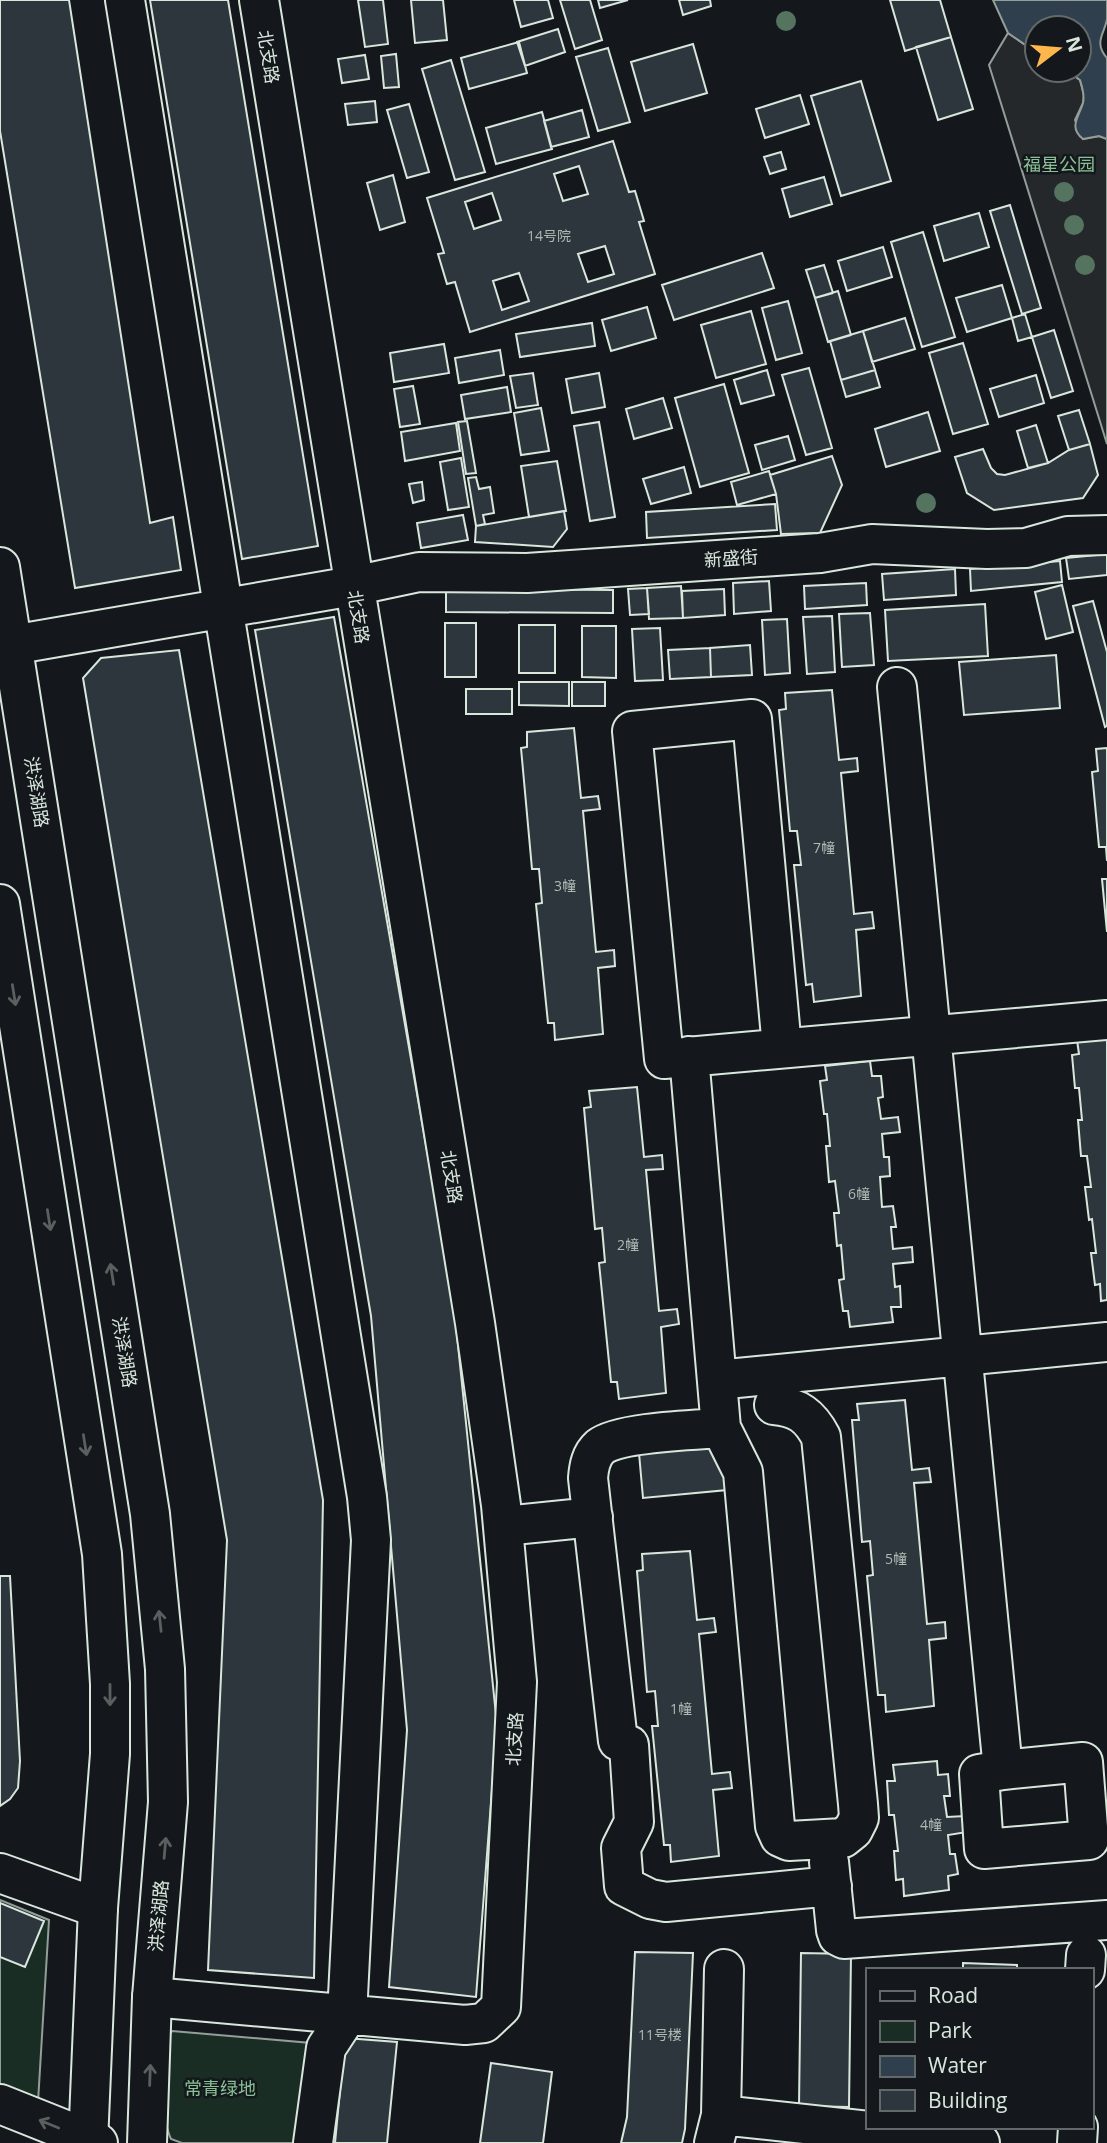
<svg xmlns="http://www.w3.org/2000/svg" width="1107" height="2143" viewBox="0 0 1107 2143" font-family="'Open Sans','Noto Sans SC',sans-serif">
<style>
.green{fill:#1a2d24;stroke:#939e99;stroke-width:2}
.parking{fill:#24282b;stroke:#939e99;stroke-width:2}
.water{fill:#2f3f4d;stroke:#939e99;stroke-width:2}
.building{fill:#2c363c;stroke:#d8e6dc;stroke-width:2;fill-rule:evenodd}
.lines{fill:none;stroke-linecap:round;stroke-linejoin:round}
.minor-casing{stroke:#d8e6dc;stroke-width:42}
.major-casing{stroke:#d8e6dc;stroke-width:42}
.minor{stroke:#14181c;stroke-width:38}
.major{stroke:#14181c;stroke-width:38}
.tree{fill:#55745f}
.oneway{stroke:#59605f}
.labels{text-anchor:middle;stroke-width:5;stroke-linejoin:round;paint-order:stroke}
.number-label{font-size:14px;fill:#adbab4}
.street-label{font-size:18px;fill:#d8e6dc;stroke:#14181c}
.park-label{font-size:18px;fill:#8ac095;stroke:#14181c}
</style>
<rect width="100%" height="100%" fill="#14181c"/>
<path class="green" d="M0,1900L49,1920L38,2102L0,2086Z
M172,2031L311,2043L300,2143H182L171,2139C163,2123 158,2063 163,2045C165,2041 169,2035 172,2031Z"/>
<path class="parking" d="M1008,33L1037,53V70H1066L1080,80L1084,95L1083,103L1075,120L1083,139L1099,136L1107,139V444L989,65Z"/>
<path class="water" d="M993,0H1107C1107,6 1107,13 1107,19C1105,33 1093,42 1107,58V139L1099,136L1083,139C1068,127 1079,117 1083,103C1085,95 1082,87 1080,80L1066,70H1079V28H1037V53L1008,33Z"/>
<path class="building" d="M0,0H69L150,523L173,517L181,570L75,588L0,131Z
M150,0H228L318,546L242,559Z
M358,0H383L388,44L365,47Z
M411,0H443L447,40L415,43Z
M514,0H548L553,18L521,27Z
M560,0H590L602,40L575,49Z
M598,0H628L600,8Z
M679,0H710L711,6L683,15Z
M890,0H940L951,37L905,51Z
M558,29L565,52L525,66L517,42Z
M951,37L973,109L938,120L916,47Z
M519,42L527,73L469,89L461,58Z
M693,44L707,93L645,111L631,62Z
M608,48L630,122L598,131L576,57Z
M396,54L399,87L384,88L381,56Z
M365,55L369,79L342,83L338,59Z
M451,60L485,172L455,180L422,69Z
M861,81L891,181L841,196L811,96Z
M800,95L809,124L765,138L756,109Z
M375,101L377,122L348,125L345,104Z
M409,104L429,172L407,178L387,110Z
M582,110L589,137L551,147L544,121Z
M542,112L552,149L496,164L486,128Z
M613,141L629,192L635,191L644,221L639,222L655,274L470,332L455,282L447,284L438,254L444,253L427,198ZM579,166L588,194L563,201L554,174ZM492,193L501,220L474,229L465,202ZM605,246L614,274L588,282L578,254ZM519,273L529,301L502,310L493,281Z
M781,152L786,169L770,174L764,157Z
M393,175L405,222L380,230L367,183Z
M824,177L832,204L790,217L782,189Z
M1010,205L1041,308L1022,314L990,211Z
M979,213L989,247L944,261L934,226Z
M923,232L955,337L922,347L891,242Z
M883,247L892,277L847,291L838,261Z
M762,253L774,288L674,320L662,285Z
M824,265L833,293L815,298L806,270Z
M1002,285L1012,318L967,332L956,298Z
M838,291L851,335L828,342L815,298Z
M788,301L802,353L776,360L762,308Z
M647,307L656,338L611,351L602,320Z
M751,311L766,364L716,378L701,325Z
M1025,314L1032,337L1018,341L1012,318Z
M905,318L915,349L872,362L863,331Z
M592,323L595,346L520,357L516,334Z
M1054,330L1073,391L1051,398L1032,337Z
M863,331L875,370L841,380L830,341Z
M963,343L988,424L953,434L929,353Z
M444,344L449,373L394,382L390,353Z
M500,350L504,375L459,383L455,358Z
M809,368L832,448L806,455L782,375Z
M767,370L774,395L741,404L734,380Z
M875,370L880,387L846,397L841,380Z
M533,373L538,405L516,408L510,376Z
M599,373L605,407L572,413L566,379Z
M1036,375L1044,403L999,417L990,389Z
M724,384L749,473L700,487L675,398Z
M413,386L420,424L400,427L394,389Z
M507,387L511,412L465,419L461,395Z
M663,398L672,428L634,439L626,409Z
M541,408L549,451L521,455L514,413Z
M1079,410L1090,444L1069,450L1058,416Z
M928,412L940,451L886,467L875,429Z
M467,421L476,473L466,474L458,422Z
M599,422L615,517L590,521L574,426Z
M456,423L460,451L405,461L401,432Z
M1036,425L1048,463L1028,468L1017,431Z
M788,436L795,460L762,470L755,445Z
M1090,444L1098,475L1083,498L994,510L967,493L955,457L983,449L991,468L997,474L1005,475L1048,463L1069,450Z
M832,456L842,485L820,533L781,534L776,494L770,475Z
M461,458L469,507L448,510L440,462Z
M557,461L566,511L529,517L521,466Z
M684,467L691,493L651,504L643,479Z
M769,471L776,494L737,505L731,482Z
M476,477L479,489L490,487L494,513L483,515L485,524L476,526L468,478Z
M422,482L424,500L413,503L409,484Z
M775,504L777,530L647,538L646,512Z
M564,511L567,529L553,547L475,542L476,526Z
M463,515L468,540L421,548L417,523Z
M1107,554V575L1069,579L1066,558Z
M1060,561L1062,582L971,591L970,569Z
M955,569L956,595L884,600L882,574Z
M769,581L771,611L734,614L733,583Z
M866,583L867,605L805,609L804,586Z
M1062,585L1073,632L1046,639L1035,592Z
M681,586L683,618L649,619L647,588Z
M647,588L649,614L630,615L628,589Z
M446,589L613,590V613L446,612Z
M724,589L725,615L683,618L682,591Z
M1093,601L1107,652V726L1105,727L1073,606Z
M985,604L988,656L888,661L885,610Z
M870,613L874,665L842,667L839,614Z
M832,616L835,672L807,674L803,617Z
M334,617L454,1306L497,1725L476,1997L389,1987L407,1730L371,1316L255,630Z
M787,619L790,673L765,675L762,620Z
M445,623H476V677H445Z
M519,625H555V673H519Z
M582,626H616V678L582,677Z
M660,628L663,680L635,681L632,629Z
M750,645L752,675L711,677L710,648Z
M710,648L711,677L670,679L668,650Z
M179,650L323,1500L314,1978L208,1970L227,1540L83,678L101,658Z
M1056,655L1060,708L964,715L959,662Z
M519,682H569V706L519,705Z
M572,682H605V706H572Z
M466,689H512V714H466Z
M832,690L839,760L857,758L858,771L841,773L854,914L872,912L874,928L856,930L861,996L814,1002L812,984L806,985L794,865H801L797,831H790L779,710L786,709L785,693Z
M574,728L581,798L598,796L600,809L583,811L596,952L614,950L615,966L598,968L603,1034L555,1040L554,1023H548L536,904L542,903L539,869H532L521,748L527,747V732Z
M1107,748V861L1106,847H1099L1092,772L1098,771L1096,749Z
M1102,879H1107V932Z
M1107,1036V1300L1101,1301L1100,1284L1095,1285L1091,1253H1096L1092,1219L1089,1220L1085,1187H1091L1087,1156H1081L1078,1120H1082L1079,1088H1075L1072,1055L1079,1054L1077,1040Z
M870,1061L872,1076H881L883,1097L878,1098L881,1119L898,1117L900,1132L882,1134L884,1157H889L890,1176L880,1177L882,1207L893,1206L896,1227H891L893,1249L912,1247L913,1262L893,1264L895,1287L900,1286L901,1307H891L893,1322L850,1327L848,1311H843L839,1280L844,1279L841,1245L837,1246L834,1213H839L835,1181L829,1182L826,1146H830L827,1114H824L820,1081L827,1080L825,1066Z
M637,1087L644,1157L662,1155L663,1169L646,1170L659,1311L677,1309L679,1324L661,1327L666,1393L619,1399L617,1382H611L599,1263L605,1262L602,1228L595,1229L584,1108L591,1107L589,1091Z
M905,1400L912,1470L929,1468L931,1482L914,1483L927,1624L945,1622L946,1638L929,1640L934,1706L886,1712L885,1695H878L867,1576L873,1575L870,1541L862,1542L852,1420H859L857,1404Z
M722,1445L727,1490L643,1498L639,1453Z
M690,1551L697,1620L714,1618L716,1632L699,1634L712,1774L730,1772L732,1788L713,1790L719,1856L671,1862L670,1845H664L652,1726H658L655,1691L647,1692L637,1571L643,1570L642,1554Z
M0,1576H10L20,1761L18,1788L10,1799L0,1806Z
M937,1761L938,1775L948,1774L950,1796H944L947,1817L965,1816L967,1832L948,1835L950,1854H955L958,1874L948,1876L949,1890L904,1896L903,1879L896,1880L894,1851H898L894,1815H889L887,1781H895L893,1765Z
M0,1903L44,1921L25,1967L0,1957Z
M635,1952L693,1953L685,2129L682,2143H621L627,2117Z
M801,1953L851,1954L849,2107L799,2106Z
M963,1963L1017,1965V1970H963Z
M345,2038L397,2042L387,2143H335Z
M491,2063L552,2072L543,2143H480Z"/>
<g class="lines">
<g class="minor-casing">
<path id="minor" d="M125,0L367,1497L371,1540L347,2016L326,2048L313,2143
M0,647L353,586L419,572L527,573L820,553L872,544L987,549L1026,548L1068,536L1107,535
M897,687L1003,1770L1083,1762L1089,1840L984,1849L979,1774L1003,1770
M782,1048L752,719L632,731L664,1059L1107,1020
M689,1056L721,1428C695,1430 619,1432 600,1447C591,1455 589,1466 588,1478L618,1741L629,1745L634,1822L621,1848L624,1886L650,1899L666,1902L832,1886
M717,1380L1107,1342
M721,1428L743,1472L775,1826L780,1837L789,1841L843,1838L853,1830L859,1818L858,1804L821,1437C810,1416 798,1407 774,1405
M504,1526L593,1517
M829,1862L836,1930L838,1936L844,1939L1107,1920
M0,1873L98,1908
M1085,1970L1086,1955
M152,1997L465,2025L484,2023L501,2007L517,1682L501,1505L475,1323L259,0
M0,2104L98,2143
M721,2115L980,2143
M714,2143L721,2115L724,1969
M1077,2143L1078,2127"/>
</g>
<g class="major-casing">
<path id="major" d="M0,567L150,1514L165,1669L168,1802L152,1997L147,2143
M0,904L102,1554L110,1684V1754L98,1908L88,2143"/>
</g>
<use href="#minor" class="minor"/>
<use href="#major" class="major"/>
</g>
<g class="tree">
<circle cx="786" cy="21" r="10"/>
<circle cx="1064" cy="192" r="10"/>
<circle cx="1074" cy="225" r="10"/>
<circle cx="1085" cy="265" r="10"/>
<circle cx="926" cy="503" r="10"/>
</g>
<defs><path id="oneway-shaft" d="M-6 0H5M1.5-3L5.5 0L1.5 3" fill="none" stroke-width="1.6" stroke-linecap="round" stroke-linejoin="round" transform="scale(1.75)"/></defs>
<g class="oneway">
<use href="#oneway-shaft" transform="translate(14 995) rotate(81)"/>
<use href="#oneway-shaft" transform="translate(49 1220) rotate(81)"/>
<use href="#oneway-shaft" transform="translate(112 1274) rotate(-99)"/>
<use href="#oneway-shaft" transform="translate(85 1445) rotate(81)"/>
<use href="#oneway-shaft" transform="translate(160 1621) rotate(-96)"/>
<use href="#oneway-shaft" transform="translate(110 1695) rotate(90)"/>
<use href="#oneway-shaft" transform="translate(165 1848) rotate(-85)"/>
<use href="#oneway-shaft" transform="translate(150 2075) rotate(-88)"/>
<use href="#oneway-shaft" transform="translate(49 2124) rotate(-158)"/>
</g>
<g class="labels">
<g class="number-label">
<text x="549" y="241">14号院</text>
<text x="824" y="853">7幢</text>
<text x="565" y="891">3幢</text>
<text x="859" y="1199">6幢</text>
<text x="628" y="1250">2幢</text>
<text x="896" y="1564">5幢</text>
<text x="681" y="1714">1幢</text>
<text x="931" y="1830">4幢</text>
<text x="660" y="2040">11号楼</text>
</g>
<g class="street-label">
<text transform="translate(268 57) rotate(81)" y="6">北支路</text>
<text transform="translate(731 559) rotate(-4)" y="6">新盛街</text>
<text transform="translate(358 617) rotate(81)" y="6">北支路</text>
<text transform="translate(36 792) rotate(81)" y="6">洪泽湖路</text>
<text transform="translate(451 1177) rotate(81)" y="6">北支路</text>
<text transform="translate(124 1352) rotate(81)" y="6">洪泽湖路</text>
<text transform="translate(515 1739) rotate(-87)" y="6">北支路</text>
<text transform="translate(159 1916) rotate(-85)" y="6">洪泽湖路</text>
</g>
<g class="park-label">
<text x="1059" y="171">福星公园</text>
<text x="220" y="2095">常青绿地</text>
</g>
</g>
<rect x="866" y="1968" width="228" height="161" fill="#14181c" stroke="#626a69" stroke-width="2"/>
<rect x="880" y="1991" width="35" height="10" fill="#14181c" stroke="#626a69" stroke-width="2"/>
<text x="928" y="2003" font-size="21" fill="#d8e6dc">Road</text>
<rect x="880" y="2021" width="35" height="21" fill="#1a2d24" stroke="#626a69" stroke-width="2"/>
<text x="928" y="2038" font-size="21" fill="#d8e6dc">Park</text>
<rect x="880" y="2056" width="35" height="21" fill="#2f3f4d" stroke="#626a69" stroke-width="2"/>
<text x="928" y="2073" font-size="21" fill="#d8e6dc">Water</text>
<rect x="880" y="2090" width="35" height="21" fill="#2c363c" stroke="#626a69" stroke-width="2"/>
<text x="928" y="2108" font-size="21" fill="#d8e6dc">Building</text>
<g transform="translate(1058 49) rotate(74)"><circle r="33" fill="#14181c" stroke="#626a69" stroke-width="2"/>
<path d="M0-5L12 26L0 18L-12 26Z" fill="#ffb74d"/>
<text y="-10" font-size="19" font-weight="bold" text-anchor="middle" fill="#d8e6dc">N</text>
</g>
</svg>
